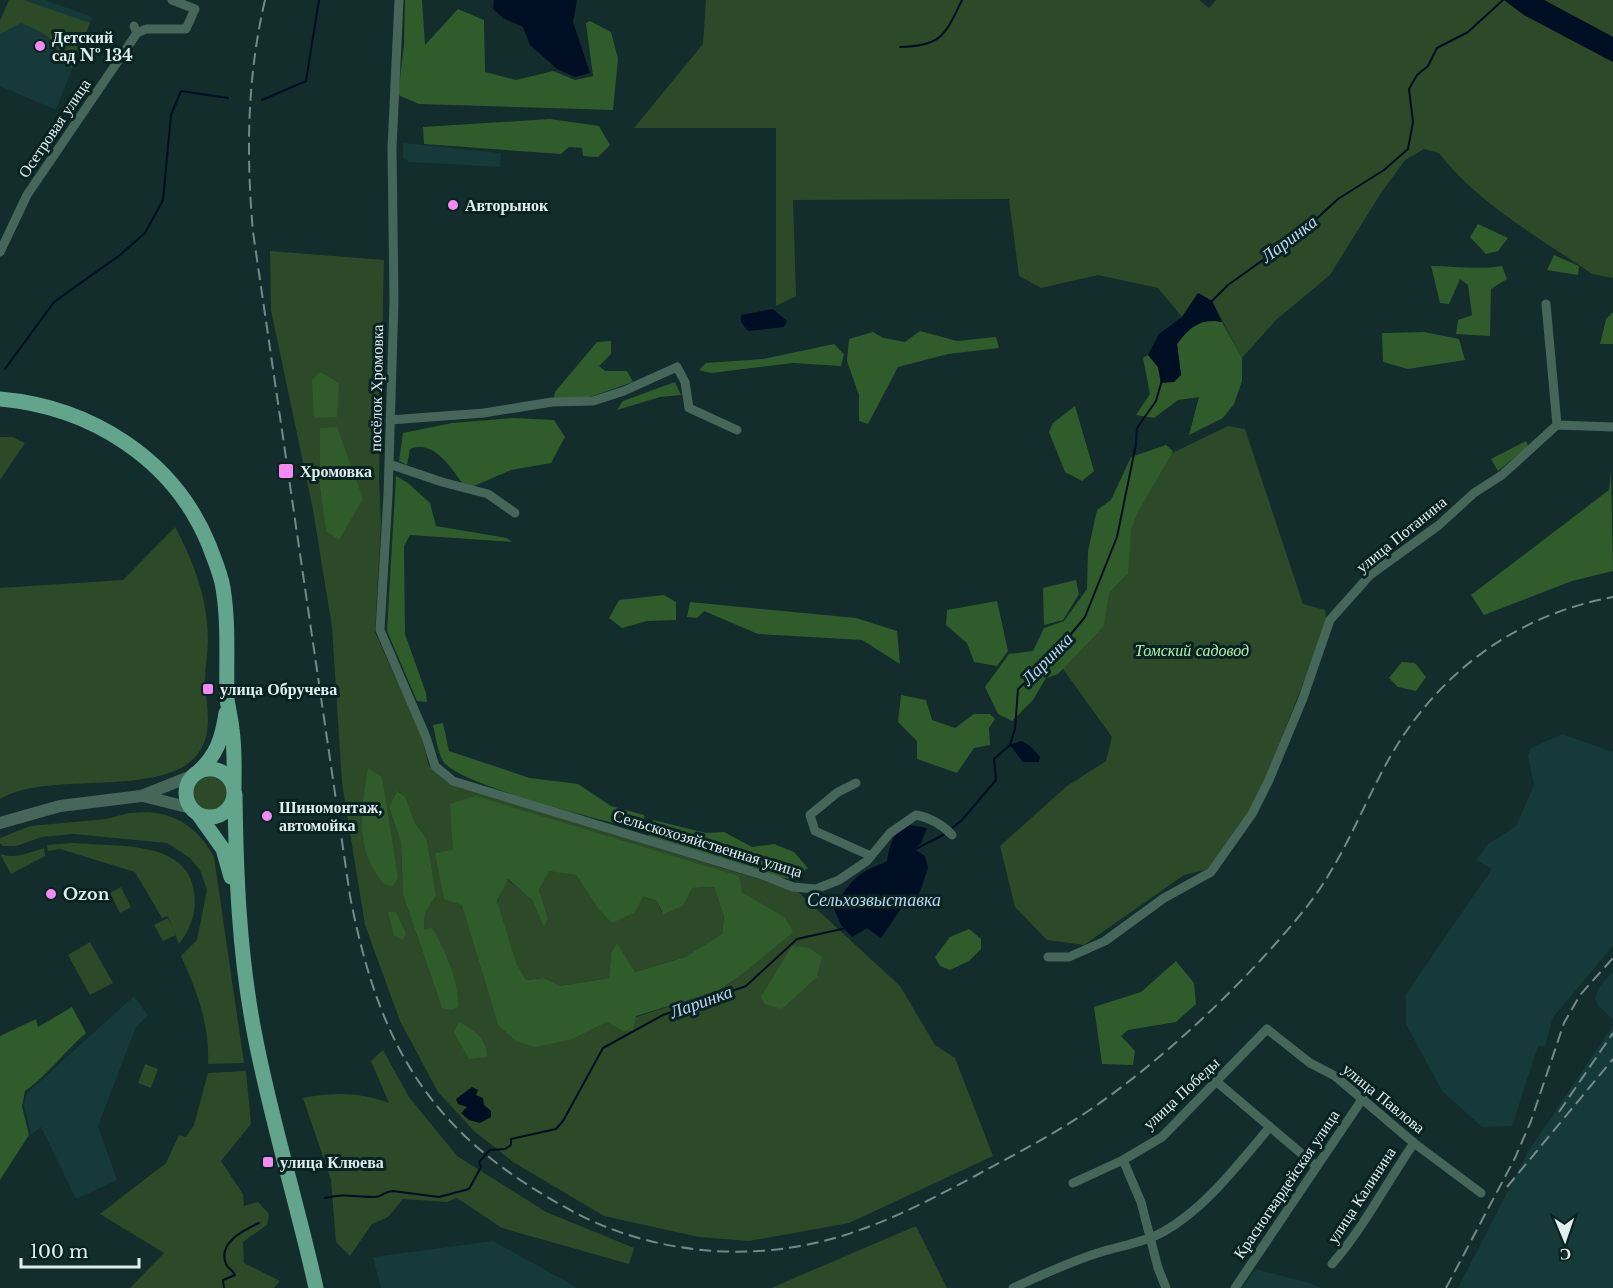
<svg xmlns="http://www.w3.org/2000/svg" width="1613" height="1288" viewBox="0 0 1613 1288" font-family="'Libre Baskerville',serif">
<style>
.built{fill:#163939}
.green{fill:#2c4a28;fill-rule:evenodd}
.forest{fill:#305c2b;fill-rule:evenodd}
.water{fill:#000e23}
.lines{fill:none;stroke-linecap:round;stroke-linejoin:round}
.stream{stroke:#000e23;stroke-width:2}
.minor{stroke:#47665a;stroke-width:9}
.tertiary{stroke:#47665a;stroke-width:12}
.primary{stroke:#63a48c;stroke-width:15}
.rail{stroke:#758989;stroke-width:2;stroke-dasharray:12 6;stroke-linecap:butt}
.poi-dot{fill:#f38af1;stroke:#092222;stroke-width:2}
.labels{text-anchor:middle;stroke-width:6;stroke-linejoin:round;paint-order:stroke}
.poi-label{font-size:16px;font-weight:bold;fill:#e0efee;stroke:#092222;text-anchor:start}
.street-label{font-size:16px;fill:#e0efee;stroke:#092222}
.park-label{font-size:16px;font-style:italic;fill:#b2f4a9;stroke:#092222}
.water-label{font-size:18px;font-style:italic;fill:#bad5f1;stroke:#092222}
</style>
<rect width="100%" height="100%" fill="#132c2c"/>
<path class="built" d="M9,0H45L92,17L56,110L0,86V21Z
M403,143L501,153L500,167L409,162L403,157Z
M1562,734L1613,752V946L1553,1017L1545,1047L1538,1046L1512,1126L1482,1127L1442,1091L1406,1024V994L1492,869L1476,860L1488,844L1516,826L1534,785L1528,756L1531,748Z
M1613,971V1288H1458L1528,1152L1613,1025L1612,1019L1598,1005L1595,998L1598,989Z
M134,996L148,1015L136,1027L98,1126L117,1180L76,1199L41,1127L31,1135L24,1106L26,1094Z
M493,1241L578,1288H381L373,1257Z
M1256,1269L1310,1283L1321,1288H1242Z"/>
<path class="green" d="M9,0H24L90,23L72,68L60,63C59,38 42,32 21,23L0,34V21Z
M706,0H1199L1209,8L1216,0H1504L1524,15L1613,62V278L1592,274C1539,237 1478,204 1439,153L1424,149L1405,160L1381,193L1330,275L1276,320L1242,358L1212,301L1198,293L1182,317L1158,288L1098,275L1041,288L1019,276L1009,199L793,200L796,296L776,306V128H634L703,44Z
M1544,0H1613V37Z
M270,251L384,260L379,478L381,522L375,632L421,735L429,766L448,783L797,891L900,986L935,1045L955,1058L993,1156L849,1223L749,1241L699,1237L604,1216L513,1162L474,1131L438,1092L400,1021L365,925L342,783L332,627L313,510L271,310ZM320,428L340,540L326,530L320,488ZM398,791L405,796L415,823L427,839L436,896L425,913L424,930L442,1008L403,895L401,843L389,809ZM594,833L738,876L742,892L785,917L792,932L748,970L718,991L636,1017L622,1031L607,1022L573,1039L498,1025L462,904L435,853Z
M1228,426L1245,429L1303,604L1325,610L1327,623L1266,777L1244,821L1209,869L1184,875L1084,945L1047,940L1015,907L1000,846L1067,786L1106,761L1112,737L1058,662L1156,461Z
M0,437H12L25,443L0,480Z
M175,527C194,562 208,600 208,640C208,654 205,667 205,681C206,699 211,723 205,740C184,805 53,767 0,799V588L123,580Z
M193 794a17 17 0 1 1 34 0a17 17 0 1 1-34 0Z
M149,812C180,815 199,830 214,857L244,1063L208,1064C210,1026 197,991 181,956L197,940L207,890L200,870L190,858L167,843L73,834L42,837L16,846H3L0,843V838L30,826L106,819L129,813Z
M73,843C114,847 188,839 194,892C197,912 191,928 179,944L168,916L162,918L135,872L60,849L48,851L47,845Z
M44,848L45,856L11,874L0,854C15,859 29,853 44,848Z
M549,870L576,875L597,907L643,896L657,901L662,913L683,906L691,888L714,887L724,917L722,934L685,957L635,972L617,944L611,953L609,978L560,986L544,978L526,980L517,966L497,902L507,879L532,900L544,926L548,918L539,890Z
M121,887L131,907L120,913L110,893Z
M168,918L176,935L163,941L154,925Z
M90,942L113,983L90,995L68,955Z
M383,1050L409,1097L457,1156L546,1212L634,1248L629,1264L502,1228L457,1198L447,1202L403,1199L388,1217L372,1224L350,1256L336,1242L331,1180L303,1098C334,1092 360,1092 389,1103L371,1061Z
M145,1064L158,1069L151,1088L138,1083Z
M246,1071L251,1124L221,1161L243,1194L244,1206L258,1202L269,1214L267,1225L243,1242L244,1263L280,1281L274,1288H130L164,1253L100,1214L166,1163L179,1135L186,1137L194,1125L208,1073Z
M916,1226L947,1288H771Z"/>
<path class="forest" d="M405,0H422L425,45L458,9L484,20L485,72L516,80L553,71L575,80L593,76L586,23L590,21L611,32L618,59L613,110L419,104L398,95L404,45Z
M550,119L599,126L610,145L598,157L583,156L582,148L569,147L561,154L424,144L423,127Z
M1478,224L1508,238L1498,251L1486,254L1470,237Z
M1554,255L1579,266L1578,275L1547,270Z
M1431,266C1455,266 1478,270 1502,266L1507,279L1491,289L1490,336L1456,334L1458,320L1472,315L1468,285L1460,279L1449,304L1440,303Z
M1613,312V344H1600L1606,319Z
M1208,319L1222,322L1242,358V381L1234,404L1223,418L1189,435L1199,397L1178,400L1154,418L1136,415L1150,394L1143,358L1148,355L1158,367L1161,383L1181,375L1177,344L1188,330Z
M920,331L957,341L996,337L999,348L948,354L898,367L868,424L859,421V395L847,361L849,339L873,332L883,338L905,342Z
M1424,332L1459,339L1465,360L1408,369L1383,362L1382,333Z
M611,341V354L599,366L605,371H627L633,382L584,399L554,398L555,392L597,342Z
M834,344L844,354L841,366L793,363L711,373L699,370L706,363L763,359Z
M320,372L339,383L337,417L314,418L312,380Z
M675,382L681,395L660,397L617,410L623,401Z
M1075,406L1094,471L1082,481L1065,472L1049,432L1053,423Z
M514,418L554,420L565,437L551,463L511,470L467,489C452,471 436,439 410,449L407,465L399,461L403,433L452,423Z
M337,427L363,499L339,540L326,531L320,488V428Z
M1526,441L1528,446L1498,471L1491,459Z
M1166,445L1173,451L1138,512L1131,529L1128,573L1109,593L1104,626L1058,674L1046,678L1033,700L1012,721L998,714L985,687L1009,654L1033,651L1044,628L1064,621L1087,589L1088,551L1097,510L1111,500L1131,457Z
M1611,471L1613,571L1572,581L1484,615L1471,595L1609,490Z
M396,476L408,483L430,503L436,526L507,538L512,542L410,535L404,546L405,634L426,693L427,702L417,701L387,631Z
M1076,580L1079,594L1063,620L1044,625L1043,588Z
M664,595L676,602V620L647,621L622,628L609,618L619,600Z
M997,601L1008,651L997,666L974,662L967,643L946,625L947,610Z
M690,602L856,618L897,631L900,664L862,640L758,634L704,611L697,618L687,617Z
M1402,662L1415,663L1426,677L1416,691L1398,687L1389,678Z
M901,695L926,700L932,720L955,728L974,714H990L995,719L989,728L990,745L974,748L957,773L917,759V741L898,722Z
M443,723L449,751L530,778L578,784L611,806L644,815L646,831C612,823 457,785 443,761C437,751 436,736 433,725Z
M368,768L382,777L398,878L393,886L385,885C354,850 361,811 368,768Z
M397,791L405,796L415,823L427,839L436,896L425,913L424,930L432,928C445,950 459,981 458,1007L451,1010L442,1008L403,895L401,843L389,808Z
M475,796L739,876L742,892L785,917L793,932L748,970L718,991L636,1016L633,1030L622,1031L607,1022L573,1039L535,1047L516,1041L498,1025L462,905L444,899L435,853L453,850L450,804ZM549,871L576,875L597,907L612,923L635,912L643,896L657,901L663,914L683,906L692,888L714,887L724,917L722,934L685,957L635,972L617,943L611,953L609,978L560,986L544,978L526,980L517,965L497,901L508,879L532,900L544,927L548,918L539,890Z
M653,820L706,833L724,832L752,847L774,844L794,852L808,868L791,879L779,877L649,836Z
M388,912H396L406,934L402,940L394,935Z
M969,929L981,939V949L969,961L950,970L940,966L935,957L950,937Z
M792,946L809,948L822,957L817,977L782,1009L765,1004L761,997Z
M1176,961L1194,983L1196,1004L1176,1022L1128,1030L1121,1036L1135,1051L1133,1065L1102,1064L1094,1007L1141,992Z
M72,1007L86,1033C65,1051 48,1075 25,1091L22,1106L29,1135L0,1180V1036L36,1019L38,1027Z
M459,1022C474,1030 487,1039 487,1057L469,1059L454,1032Z"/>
<path class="water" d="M494,0H577L573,22L590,73L575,77L557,69L530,45L523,27L503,18L493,9Z
M1504,0H1544L1613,37V62L1524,15Z
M1198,293L1212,301L1222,322C1200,318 1190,327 1177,344L1181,375L1174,382L1161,383L1158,367L1148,355L1159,334L1182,317Z
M773,309L787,321L784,327L748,331L741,322V315Z
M1021,741L1029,745L1040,757L1039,762H1023L1010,745Z
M909,825L927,828L921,843L914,849L925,856L928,868L917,900L902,907L881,938L867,928L852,937L841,925L832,904C843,897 845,888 854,880C863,870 876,867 887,861C890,845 893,831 909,825Z
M472,1087L478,1090L476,1095L483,1098L484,1105L491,1111V1117L480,1123L469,1120L461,1113L467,1107L458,1104L456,1099Z"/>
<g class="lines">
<path class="stream" d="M900,47C942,46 945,35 962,0
M262,100L306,81L319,0
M1211,302L1228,285L1302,232L1338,199L1384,170L1408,149L1413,122L1409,89L1417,75L1428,66L1437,48L1468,32L1503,0
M5,369L54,302L120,255L145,233L163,200L171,115L181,91L228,98
M951,829L962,820L996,780L994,759L1010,745L1015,729L1018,689L1048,662L1085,617L1117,537L1136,444L1137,428L1156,401L1162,380
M912,851L947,833
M325,1198C345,1193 355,1197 375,1197C381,1197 386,1191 393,1191L439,1197L469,1189L481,1167L479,1162L490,1150L505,1149L511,1145V1139L556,1129L563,1121L603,1048L663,1015L746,986L797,939L846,928
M224,1288L223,1280L235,1275C232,1269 228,1269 226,1264C217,1243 244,1230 259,1223"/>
<path class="minor" d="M399,0L392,148L394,301L388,495L380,630L426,737L435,766L453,781L762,875L793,887L816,889L839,880L867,861L890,833L916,815C931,818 942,824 952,835
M137,33L146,29H186L195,9L172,0
M0,252L27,195L137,33L134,26
M1546,304L1557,425
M390,420L484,413L552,402L593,401L624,391L677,367L685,382L689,408L737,430
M389,464L442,482L488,494L515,513
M856,783L838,792L810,815L815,831L871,856
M1048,957H1069L1105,941L1164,898L1211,872L1252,814L1269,780L1303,698L1330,620L1370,575L1439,525L1474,493L1502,475L1557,425L1613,427
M1217,1082L1316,1166
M1123,1160L1141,1202L1158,1268L1166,1288
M1073,1183L1123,1160L1162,1137L1267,1029L1310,1063L1335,1076L1414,1143L1481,1193
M1332,1264C1363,1229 1387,1182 1414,1143
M1013,1288C1041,1275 1069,1262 1098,1253C1119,1246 1143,1243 1163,1232C1206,1208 1238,1164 1270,1127
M1235,1288L1363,1098"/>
<path class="tertiary" d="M143,796L191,808
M0,823L60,806L141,796L194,775"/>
<path class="primary" d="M0,399C91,407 174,459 209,545C214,559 221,574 223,588C229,624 226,662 227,698C228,708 231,719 232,729C235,749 234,769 234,789
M186 793a24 24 0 1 1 48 0a24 24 0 1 1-48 0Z
M197,773C217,755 222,739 226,713
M235,794C236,874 239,952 254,1031C270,1117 297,1202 316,1288
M198,814L223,849L231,877"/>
<path class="rail" d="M265,0C247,77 246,154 253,232L350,896C380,1051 433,1137 574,1212C641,1248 725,1260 800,1246C863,1235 919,1206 975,1176C1015,1154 1057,1133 1094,1107C1166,1057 1240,987 1296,920C1342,866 1357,816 1390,757C1439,672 1516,615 1613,597
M1559,1112L1613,1033
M1507,1187L1613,1059
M1446,1288L1515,1158L1531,1121L1564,1023L1580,995L1613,958"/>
</g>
<g class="poi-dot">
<circle cx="40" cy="46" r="6"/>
<circle cx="453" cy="205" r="6"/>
<rect x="278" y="463" width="16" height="16" rx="3"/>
<rect x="202" y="683" width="12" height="12" rx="3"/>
<circle cx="267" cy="816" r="6"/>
<circle cx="51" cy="894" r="6"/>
<rect x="262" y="1156" width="12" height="12" rx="3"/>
</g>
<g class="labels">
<g class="poi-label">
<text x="52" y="43">Детский<tspan x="52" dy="18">сад № 134</tspan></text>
<text x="465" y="211">Авторынок</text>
<text x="300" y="477">Хромовка</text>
<text x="220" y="695">улица Обручева</text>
<text x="279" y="813">Шиномонтаж,<tspan x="279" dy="18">автомойка</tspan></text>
<text x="63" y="900">Ozon</text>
<text x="280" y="1168">улица Клюева</text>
</g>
<g class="street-label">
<text transform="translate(54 128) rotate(-56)" y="6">Осетровая улица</text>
<text transform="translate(376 388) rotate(-89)" y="6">посёлок Хромовка</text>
<text transform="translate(1401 534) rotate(-39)" y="6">улица Потанина</text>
<text transform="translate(708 843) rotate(17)" y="6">Сельскохозяйственная улица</text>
<text transform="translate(1181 1093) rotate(-43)" y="6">улица Победы</text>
<text transform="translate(1384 1098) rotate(39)" y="6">улица Павлова</text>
<text transform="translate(1286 1184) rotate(-56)" y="6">Красногвардейская улица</text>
<text transform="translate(1361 1195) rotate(-57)" y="6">улица Калинина</text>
</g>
<g class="park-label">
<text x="1192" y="656">Томский садовод</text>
</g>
<g class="water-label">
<text transform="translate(1289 239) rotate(-37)" y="6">Ларинка</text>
<text transform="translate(1047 659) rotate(-46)" y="6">Ларинка</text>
<text x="874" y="906">Сельхозвыставка</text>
<text transform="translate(701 1002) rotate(-20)" y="6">Ларинка</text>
</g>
</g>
<g transform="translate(1565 1240) rotate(178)" stroke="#092222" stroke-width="4.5" paint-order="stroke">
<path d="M0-4.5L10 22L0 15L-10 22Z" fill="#e0efee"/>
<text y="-9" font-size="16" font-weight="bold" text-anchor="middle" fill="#e0efee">С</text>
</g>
<path d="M21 1258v9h118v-9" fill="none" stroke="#e0efee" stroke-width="3"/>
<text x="30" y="1258" font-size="18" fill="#e0efee" stroke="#092222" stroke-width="4.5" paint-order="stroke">100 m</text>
</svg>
